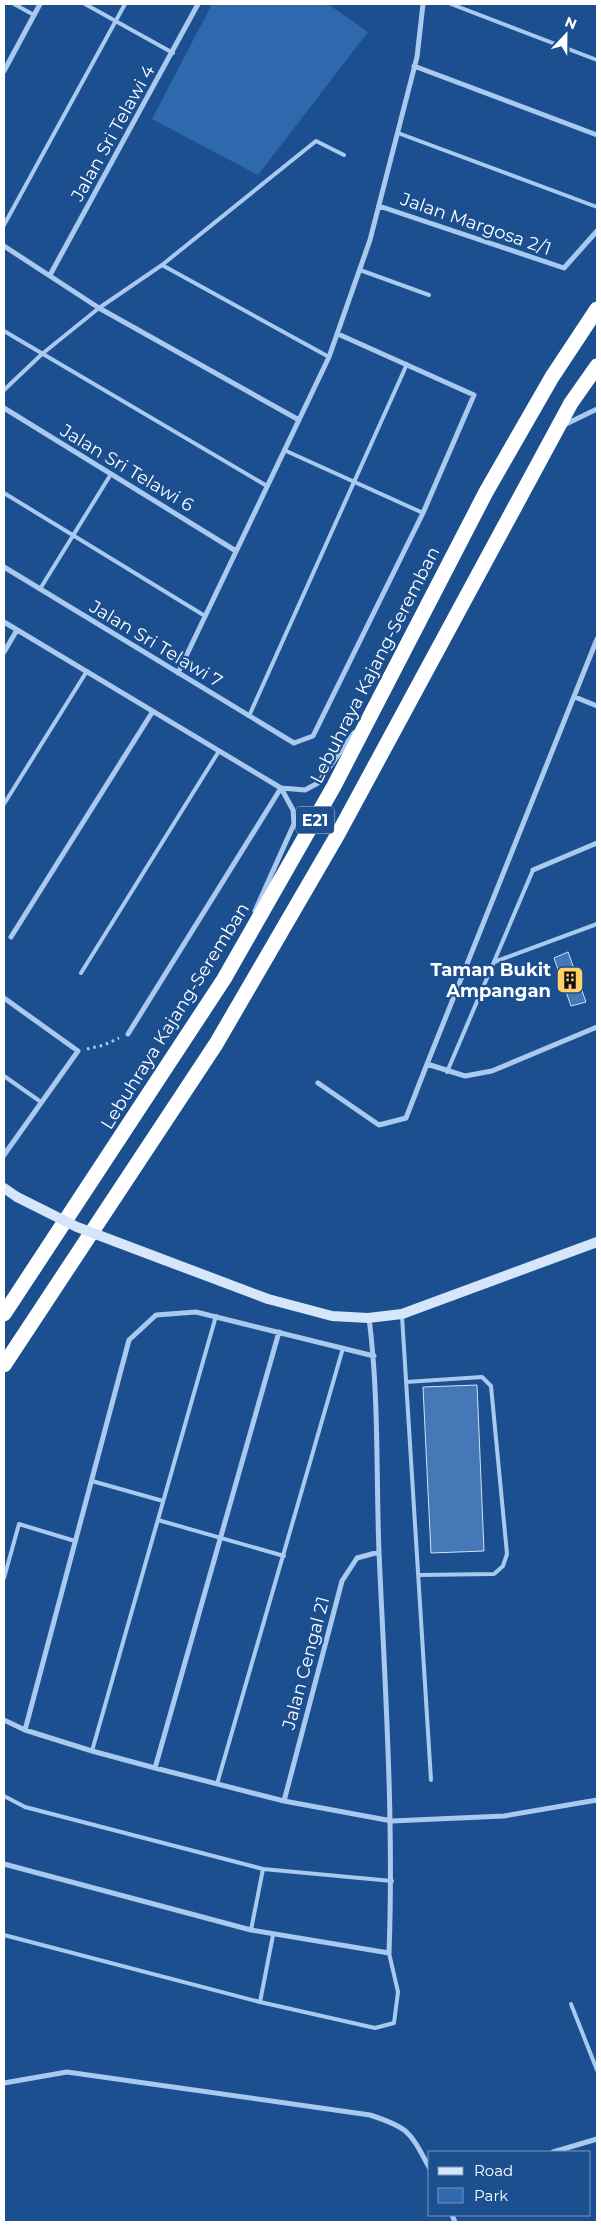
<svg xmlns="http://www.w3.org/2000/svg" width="601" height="2226" viewBox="0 0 601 2226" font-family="Montserrat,sans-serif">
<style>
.green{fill:#2e69ad}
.building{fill:#4478b7;stroke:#cfe3fa}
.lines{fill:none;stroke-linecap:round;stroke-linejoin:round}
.path{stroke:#a9c9ee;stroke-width:3;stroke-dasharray:2.5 4;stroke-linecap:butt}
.lane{stroke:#a9c9ee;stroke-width:4}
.street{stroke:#a9c9ee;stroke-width:5}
.secondary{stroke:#d6e6fa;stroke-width:10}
.highway{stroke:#fff;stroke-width:15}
.secondary-bridge{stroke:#d6e6fa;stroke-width:10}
.labels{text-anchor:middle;stroke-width:4.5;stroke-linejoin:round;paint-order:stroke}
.shield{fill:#1b4f8f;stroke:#bbcadd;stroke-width:1}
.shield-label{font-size:16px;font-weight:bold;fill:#fff}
.street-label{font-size:18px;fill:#fff;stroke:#1b4f8f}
.poi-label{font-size:18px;font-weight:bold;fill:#fff;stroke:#1b4f8f;text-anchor:end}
</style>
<rect width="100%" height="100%" fill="#1b4f8f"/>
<path class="green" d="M212,4H328L368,32L258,175L152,119Z"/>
<path class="building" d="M568,952L586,1002L571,1006L554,958Z
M477,1385L484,1551L431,1553L423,1387Z"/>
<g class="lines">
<path class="path" d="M87,1049L104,1045L119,1038"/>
<path class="lane" d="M14,4L34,15
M85,4L173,53
M451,4L597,60
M398,133L597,207
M4,225L125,4
M162,265L329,357
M360,270L429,295
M4,331L267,486
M4,390L42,354L99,308L162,265L316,141L344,155
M284,450L423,513
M4,493L205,616
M40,589L111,474
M249,716L407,364
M4,804L87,671
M494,962L597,924
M81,973L219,751
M447,1072L533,870
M4,1076L41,1102
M402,1316L431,1780
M406,1382L482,1377L491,1386L507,1554L503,1566L494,1574L418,1575
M92,1481L163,1501
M158,1520L284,1556
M4,1578L19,1524L75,1541
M92,1751L216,1316
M217,1784L343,1348
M4,1796L25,1807L263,1869L392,1881
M251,1930L263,1869
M4,1935L260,2002L375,2028L394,2023L398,1992L389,1953
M260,2002L273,1935
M571,2004L597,2070"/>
<path class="street" d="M414,66L597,135
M4,71L40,4
M379,206L564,268L597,231
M4,246L99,308L299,420
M50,275L198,4
M4,408L236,551
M564,425L597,409
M4,567L294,743L313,736L423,513L474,395L338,334
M4,622L281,788L305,790L318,783L354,733
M597,639L427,1064L465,1076L492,1071L597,1027
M4,652L17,630
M178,673L329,357L370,240L417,57L423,4
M575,697L597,706
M533,870L597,843
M255,911L294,824L293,810L281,788
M11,937L153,711
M4,998L78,1051L4,1155
M128,1034L281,788
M318,1083L379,1125L406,1118L427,1064
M4,1720L25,1730L92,1751L155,1768L284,1801L392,1821L504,1816L597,1800
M25,1730L129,1340L156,1315L196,1312L374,1356
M155,1768L279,1332
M284,1801L342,1581L357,1558L379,1552
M4,1864L251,1930L389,1953C394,1819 385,1686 379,1552C376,1474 379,1395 369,1318
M4,2083L67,2072L370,2115C410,2128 410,2132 430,2169
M553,2152L597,2139
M452,2215L455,2222"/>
<path class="secondary" d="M4,1188L17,1197
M159,1258L268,1299L332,1316L368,1318L402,1314L597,1242"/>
<path class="highway" d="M4,1314L224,979L334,786L486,492L552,377L597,309
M4,1365L216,1044L338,834L571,403L597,366"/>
<path class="secondary-bridge" d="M17,1197L77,1227L159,1258"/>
</g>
<defs>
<g id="building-square" transform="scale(1.4375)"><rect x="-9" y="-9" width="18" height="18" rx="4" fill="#ffd166" stroke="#1b4f8f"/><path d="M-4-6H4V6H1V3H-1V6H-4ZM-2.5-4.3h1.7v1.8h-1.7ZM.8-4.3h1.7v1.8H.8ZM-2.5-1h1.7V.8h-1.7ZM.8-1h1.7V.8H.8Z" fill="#111"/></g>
</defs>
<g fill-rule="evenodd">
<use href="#building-square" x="570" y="980"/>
</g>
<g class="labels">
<rect class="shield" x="296" y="806.5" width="38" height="27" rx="4"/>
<g class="shield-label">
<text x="315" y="826">E21</text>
</g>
<g class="street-label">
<text transform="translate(113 133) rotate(-61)" y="6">Jalan Sri Telawi 4</text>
<text transform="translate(476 224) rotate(19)" y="6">Jalan Margosa 2/1</text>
<text transform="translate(127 468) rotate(31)" y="6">Jalan Sri Telawi 6</text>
<text transform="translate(156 644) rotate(31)" y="6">Jalan Sri Telawi 7</text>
<text transform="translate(375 665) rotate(-63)" y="6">Lebuhraya Kajang-Seremban</text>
<text transform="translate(175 1016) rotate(-58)" y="6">Lebuhraya Kajang-Seremban</text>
<text transform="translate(306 1663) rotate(-75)" y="6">Jalan Cengal 21</text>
</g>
<g class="poi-label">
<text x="551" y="976">Taman Bukit<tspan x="551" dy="21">Ampangan</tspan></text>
</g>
</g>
<rect width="601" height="2226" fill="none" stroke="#ffffff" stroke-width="10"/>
<rect x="428" y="2151" width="162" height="65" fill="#1b4f8f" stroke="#7695bc"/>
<rect x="438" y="2167" width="25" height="8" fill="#d6e6fa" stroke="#7695bc"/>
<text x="474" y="2176" font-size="15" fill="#ffffff">Road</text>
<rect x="438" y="2188" width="25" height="15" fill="#2e69ad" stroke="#7695bc"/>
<text x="474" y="2201" font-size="15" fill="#ffffff">Park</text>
<g transform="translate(566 35) rotate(22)" stroke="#1b4f8f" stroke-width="4" paint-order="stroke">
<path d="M0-4L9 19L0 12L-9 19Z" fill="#ffffff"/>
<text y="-8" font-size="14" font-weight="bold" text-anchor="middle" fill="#ffffff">N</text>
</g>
</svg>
